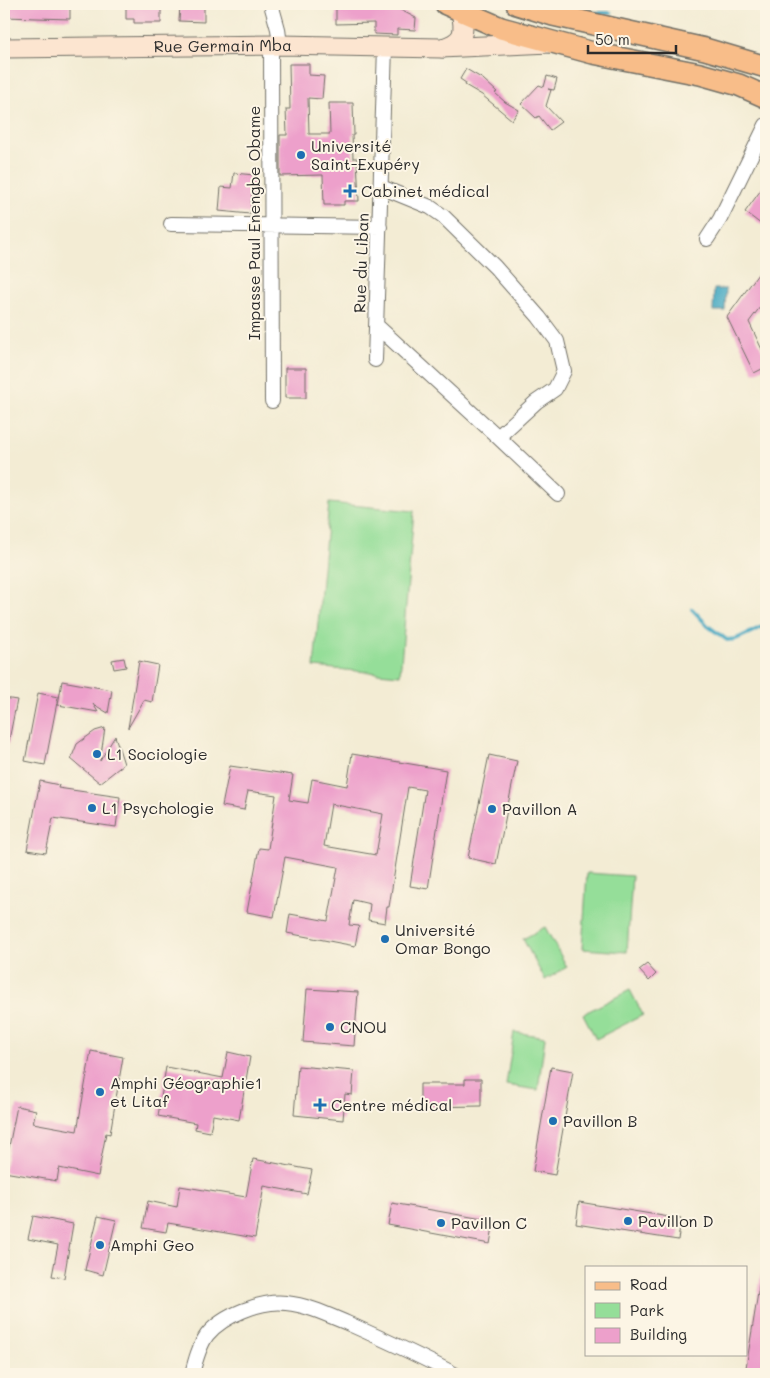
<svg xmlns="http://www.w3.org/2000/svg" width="770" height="1378" viewBox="0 0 770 1378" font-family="Mali,sans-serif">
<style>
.green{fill:#95de99;stroke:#608462}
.water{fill:#42a8c2;stroke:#366a76}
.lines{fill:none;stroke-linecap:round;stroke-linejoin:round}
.stream{stroke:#42a8c2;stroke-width:4}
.building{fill:#eda0cb;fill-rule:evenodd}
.street-casing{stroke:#716f66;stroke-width:16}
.secondary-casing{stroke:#716f66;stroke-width:21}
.primary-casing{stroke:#716f66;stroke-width:24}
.street{stroke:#fff;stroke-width:14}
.secondary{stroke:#fce5d0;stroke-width:19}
.primary{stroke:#f8bd89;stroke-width:21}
.poi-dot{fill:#1f6fb2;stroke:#fcf5e5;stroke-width:2}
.labels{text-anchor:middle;stroke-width:4;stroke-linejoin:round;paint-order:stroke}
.street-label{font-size:16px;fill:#2b2b2b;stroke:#fcf5e5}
.poi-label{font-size:16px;fill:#2b2b2b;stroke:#fcf5e5;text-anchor:start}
</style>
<rect width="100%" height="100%" fill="#fcf5e5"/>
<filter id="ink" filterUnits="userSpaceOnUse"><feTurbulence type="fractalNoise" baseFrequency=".02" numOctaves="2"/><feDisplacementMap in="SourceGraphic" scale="10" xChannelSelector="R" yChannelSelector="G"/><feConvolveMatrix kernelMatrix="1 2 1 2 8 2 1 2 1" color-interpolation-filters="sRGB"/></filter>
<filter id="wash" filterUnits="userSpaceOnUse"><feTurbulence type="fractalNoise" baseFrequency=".0096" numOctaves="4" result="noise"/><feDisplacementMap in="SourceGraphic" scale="20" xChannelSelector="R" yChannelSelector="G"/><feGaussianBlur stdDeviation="1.12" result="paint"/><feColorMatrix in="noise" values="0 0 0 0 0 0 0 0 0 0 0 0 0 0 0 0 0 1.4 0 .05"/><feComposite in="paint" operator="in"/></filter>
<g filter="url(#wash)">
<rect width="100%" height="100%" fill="#f3ecd4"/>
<path class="green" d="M329,503L414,511L400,675L314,667Z
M587,873L632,876L627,952L582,949Z
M545,927L567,967L545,980L523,939Z
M630,990L643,1015L596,1039L583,1014Z
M514,1032L545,1037L538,1090L506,1085Z"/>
<path class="water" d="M714,289H726L725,311H713Z"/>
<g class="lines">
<path class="stream" d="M564,4L578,10
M587,13H611
M692,609L708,626L727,640L736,639L762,627L766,629"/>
</g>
<g id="blocks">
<path class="building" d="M4,4H70V19L4,17Z
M126,4H161V23H134V19H126Z
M180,4H204V22L179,21Z
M336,4H389L416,18L415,30L397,29V35L374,34V23L336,24Z
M289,64H309V75L324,76L322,99L308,98L309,134H330L329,103H353L354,135H352L353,158H357L359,201H344V205H324L323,175L280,176V135H287L286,109H290Z
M466,69L483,79L497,92L495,93L505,102L519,110L512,120L482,95L465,85L466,83L460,79Z
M547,76L557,79L554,90L548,89L551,90L546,106L561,122L550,130L539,116L536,118L521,104L539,85L544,87Z
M234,173L254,175L250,214L219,211L221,187L232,188Z
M766,183V228L745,212Z
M766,263V299L749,322L766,358V367L754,373L727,317Z
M285,368H306V398H285Z
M124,658L126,667L114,669L112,660Z
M139,661L158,665L152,702L144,700L128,728Z
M62,681L112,690L108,713L93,704L98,712L58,705Z
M38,693L58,697L45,765L25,761Z
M4,698L17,700L8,745H4Z
M105,728L100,761L115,736L124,764L100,783L71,759L77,744L95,731Z
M352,754L446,770L428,889L410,886L425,790L408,787L389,907H387L385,923L368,920L370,904L353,900L349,925L359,926L355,946L287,933L290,914L328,921L338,867L285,857L274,917L247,912L259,848L268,849L276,795L248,791L244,810L222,806L230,766L293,775L289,800L308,803L312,779L347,786ZM331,804L383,814L376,855L324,846Z
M489,755L517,761L496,864L468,858Z
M40,781L59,785L58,788L120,797L116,827L53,818L46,853L27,850Z
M647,964L656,974L649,981L639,970Z
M307,989L358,992L354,1046L303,1042Z
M91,1051L123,1057L110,1134L106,1133L98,1176L59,1168L57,1181L4,1172L17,1106L36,1110L33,1123L77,1131Z
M228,1052L250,1057L239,1120L213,1115L210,1132L195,1129L196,1123L158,1116L166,1067L223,1078Z
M298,1066L354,1071L352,1095L345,1094L343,1120L294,1115Z
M551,1067L573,1071L555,1175L533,1171Z
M465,1079H481V1106L420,1107V1084H465Z
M253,1159L312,1170L307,1194L264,1186L255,1238L168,1223L166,1232L143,1228L148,1201L177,1207L180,1186L246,1197Z
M579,1202L681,1219L678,1240L576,1224Z
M392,1203L494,1221L490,1244L388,1225Z
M33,1216L73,1224L64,1278L52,1276L58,1245L28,1239Z
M98,1216L116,1220L103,1275L85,1270Z
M761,1274H766V1374H745Z"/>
</g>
</g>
<g filter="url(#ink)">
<use href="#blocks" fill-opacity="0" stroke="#716f66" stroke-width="1"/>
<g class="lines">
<g class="street-casing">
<path id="street" d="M271,4L278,29L280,45
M271,45L272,401
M381,187L430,207L443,216L495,267L539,317L557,341L564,371L555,389L536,402L498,437
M171,224L380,227
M707,239L720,219L766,125
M377,326L498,437L558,494
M375,360L385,47
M192,1374C195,1362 199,1346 207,1335C222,1316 261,1300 286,1303C307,1305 328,1315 347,1323C383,1339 419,1355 454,1374"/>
</g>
<g class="secondary-casing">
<g id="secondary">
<path id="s1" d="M4,48L280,45L441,48L550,43"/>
<path d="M443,48C465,41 465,32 461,11"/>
</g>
</g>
<g class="primary-casing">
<path id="primary" d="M446,4L501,28L593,53L700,74L739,85L766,97
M517,4L553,15L705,49L766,67"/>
</g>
<use href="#street" class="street"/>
<use href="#secondary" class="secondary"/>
<use href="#primary" class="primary"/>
</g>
</g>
<g class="poi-dot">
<circle cx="301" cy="155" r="5"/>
<path d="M347.5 183.5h5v5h5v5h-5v5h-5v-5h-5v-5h5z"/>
<circle cx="97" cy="754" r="5"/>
<circle cx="92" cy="808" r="5"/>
<circle cx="492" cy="809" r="5"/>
<circle cx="385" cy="939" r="5"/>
<circle cx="330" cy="1027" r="5"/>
<circle cx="100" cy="1092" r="5"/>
<path d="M317.5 1097.5h5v5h5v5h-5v5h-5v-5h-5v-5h5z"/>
<circle cx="553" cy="1121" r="5"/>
<circle cx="628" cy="1221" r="5"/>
<circle cx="441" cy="1223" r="5"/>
<circle cx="100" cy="1245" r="5"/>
</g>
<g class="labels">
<g class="street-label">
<text dy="6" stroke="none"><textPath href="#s1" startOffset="219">Rue Germain Mba</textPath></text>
<text transform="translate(254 223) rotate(-90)" y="6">Impasse Paul Enengbe Obame</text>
<text transform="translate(361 263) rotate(-88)" y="6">Rue du Liban</text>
</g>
<g class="poi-label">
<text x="311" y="152">Université<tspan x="311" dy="18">Saint-Exupéry</tspan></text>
<text x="361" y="197">Cabinet médical</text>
<text x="107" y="760">L1 Sociologie</text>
<text x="102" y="814">L1 Psychologie</text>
<text x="502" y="815">Pavillon A</text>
<text x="395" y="936">Université<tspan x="395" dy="18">Omar Bongo</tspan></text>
<text x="340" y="1033">CNOU</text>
<text x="110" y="1089">Amphi Géographie1<tspan x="110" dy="18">et Litaf</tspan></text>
<text x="331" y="1111">Centre médical</text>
<text x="563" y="1127">Pavillon B</text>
<text x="638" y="1227">Pavillon D</text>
<text x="451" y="1229">Pavillon C</text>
<text x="110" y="1251">Amphi Geo</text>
</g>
</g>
<rect width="770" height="1378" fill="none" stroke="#fcf5e5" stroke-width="20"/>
<rect x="585" y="1266" width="162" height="90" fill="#fcf5e5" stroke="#a8a49b"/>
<rect x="595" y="1282" width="25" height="8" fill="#f8bd89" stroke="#a8a49b"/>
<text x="630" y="1290" font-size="15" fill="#2b2b2b">Road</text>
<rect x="595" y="1303" width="25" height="15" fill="#95de99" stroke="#a8a49b"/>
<text x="630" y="1316" font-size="15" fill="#2b2b2b">Park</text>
<rect x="595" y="1328" width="25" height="15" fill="#eda0cb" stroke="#a8a49b"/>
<text x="630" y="1340" font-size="15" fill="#2b2b2b">Building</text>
<path d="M588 45v8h88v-8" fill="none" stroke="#2b2b2b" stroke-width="2.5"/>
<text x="595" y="45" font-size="15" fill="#2b2b2b" stroke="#fcf5e5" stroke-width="4" paint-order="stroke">50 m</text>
</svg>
